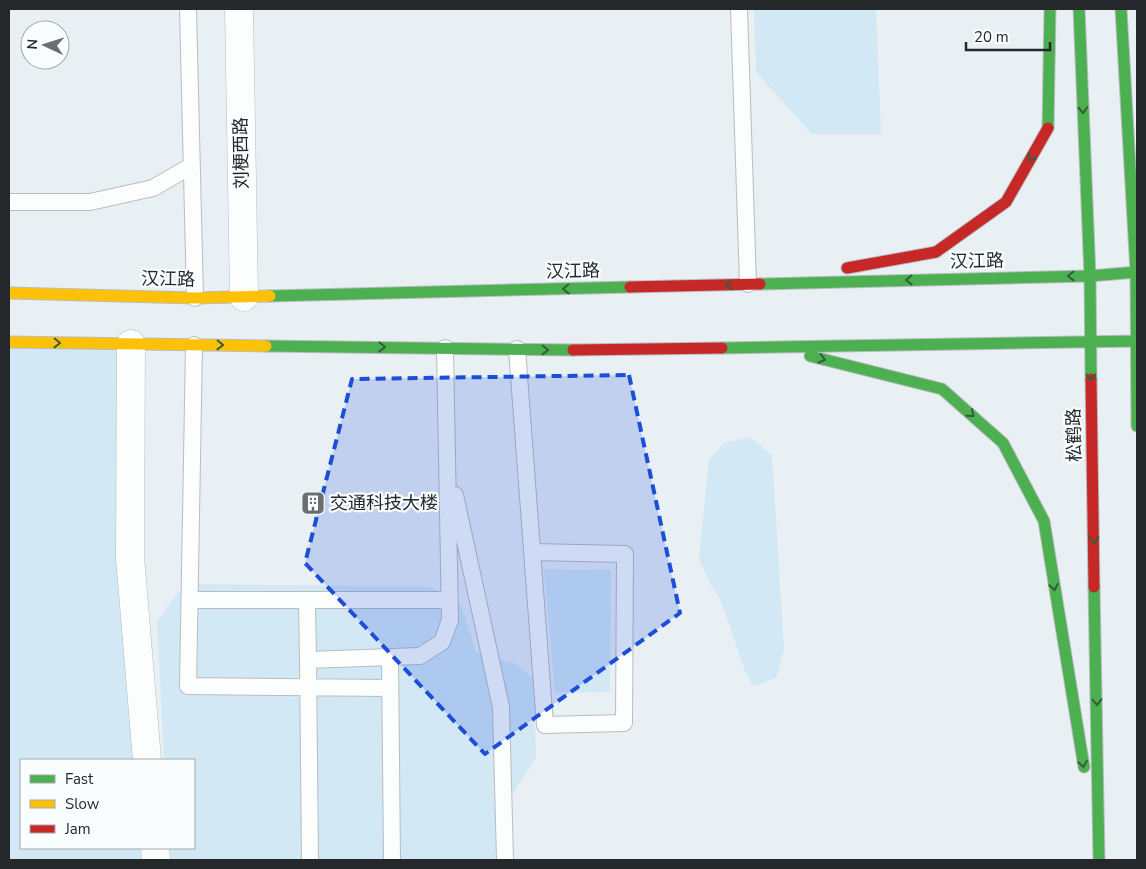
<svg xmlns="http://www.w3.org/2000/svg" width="1146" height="869" viewBox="0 0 1146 869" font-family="'Nunito Sans','Noto Sans SC',sans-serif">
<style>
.green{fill:#d2e8f5}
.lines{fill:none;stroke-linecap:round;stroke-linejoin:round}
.lane-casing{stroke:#b8bdc0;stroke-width:18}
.street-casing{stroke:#b8bdc0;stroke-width:29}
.fast-casing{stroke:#b8bdc0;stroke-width:13}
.slow-casing{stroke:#b8bdc0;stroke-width:13}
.jam-casing{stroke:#b8bdc0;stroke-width:13}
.lane{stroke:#fcfdfd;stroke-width:16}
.street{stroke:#fcfdfd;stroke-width:28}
.fast{stroke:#4caf50;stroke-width:11}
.slow{stroke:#ffc107;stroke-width:11}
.jam{stroke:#c62828;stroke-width:11}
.oneway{stroke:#345e3a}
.marked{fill:#1d4ed8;fill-opacity:0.2;stroke:#1d4ed8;stroke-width:4;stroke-dasharray:10 6;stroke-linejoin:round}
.labels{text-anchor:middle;stroke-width:4.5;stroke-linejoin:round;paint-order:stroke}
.street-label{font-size:18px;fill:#24282b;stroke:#fafdfe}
.poi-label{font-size:18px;fill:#24282b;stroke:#fafdfe;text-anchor:start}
</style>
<rect width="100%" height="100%" fill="#e9f0f4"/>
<path class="green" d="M754,9H876L881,134H812L756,72Z
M9,342L131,344L147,760H21V848H155L156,860H9Z
M750,437L772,455L784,650L776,678L753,686L745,671L721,601L710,583L699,559L709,459L724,443Z
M544,569L611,570L610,692L555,693Z
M199,584L431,587L461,605L476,652L516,664L534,679L536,758L511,796V860H170L169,848H194V760H164L157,622L177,593Z"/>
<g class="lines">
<g class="lane-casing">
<path id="lane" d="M188,9L195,298
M739,9L748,284
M9,202H90L153,188L191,166
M194,345L188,686L390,688
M517,349L545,725L624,723L625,554L532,552
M455,495L501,707L505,860
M190,600H450
M307,600L308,660
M390,657L392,860
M310,860L308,660L420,656L442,642L450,620L445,348"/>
</g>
<g class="street-casing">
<path id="street" d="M239,9L244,297
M131,344L130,557L147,760
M155,848L156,860"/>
</g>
<g class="fast-casing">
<path id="fast" d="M1079,9L1090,276L1091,379
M1121,9L1136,272L1137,426
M1048,128L1050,9
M760,284L1090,276L1137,272
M270,296L630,287
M266,346L573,350
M722,348L1137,341
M810,356L942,389L1003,443L1044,521L1084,767
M1094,587L1099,860"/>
</g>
<g class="slow-casing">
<path id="slow" d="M9,293L195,298L270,296
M9,342L266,346"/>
</g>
<g class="jam-casing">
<path id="jam" d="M847,268L936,252L1006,202L1048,128
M630,287L760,284
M573,350L722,348
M1091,379L1094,587"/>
</g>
<use href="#lane" class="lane"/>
<use href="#street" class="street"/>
<use href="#fast" class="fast"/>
<use href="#slow" class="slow"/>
<use href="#jam" class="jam"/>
</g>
<defs><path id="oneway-chevron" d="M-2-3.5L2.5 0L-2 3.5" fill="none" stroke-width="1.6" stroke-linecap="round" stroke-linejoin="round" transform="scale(1.25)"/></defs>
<g class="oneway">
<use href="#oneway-chevron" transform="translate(1083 110) rotate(87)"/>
<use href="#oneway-chevron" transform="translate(1031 158) rotate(120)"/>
<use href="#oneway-chevron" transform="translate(1071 276) rotate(179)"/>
<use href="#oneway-chevron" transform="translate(909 280) rotate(179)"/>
<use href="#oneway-chevron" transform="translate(729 285) rotate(179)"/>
<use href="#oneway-chevron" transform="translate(566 289) rotate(179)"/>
<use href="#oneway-chevron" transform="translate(57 343) rotate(1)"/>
<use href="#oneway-chevron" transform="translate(220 345) rotate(1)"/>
<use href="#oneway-chevron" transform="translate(382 347) rotate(1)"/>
<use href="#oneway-chevron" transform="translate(545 350) rotate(1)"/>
<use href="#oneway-chevron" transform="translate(822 359) rotate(14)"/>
<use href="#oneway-chevron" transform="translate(1091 377) rotate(89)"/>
<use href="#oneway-chevron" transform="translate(971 414) rotate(41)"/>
<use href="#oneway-chevron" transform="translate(1094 540) rotate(89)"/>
<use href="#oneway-chevron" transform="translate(1054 587) rotate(81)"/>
<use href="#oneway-chevron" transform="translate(1097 702) rotate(89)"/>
<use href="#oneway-chevron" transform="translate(1083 764) rotate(81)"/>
</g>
<path class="marked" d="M629,375L680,613L485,754L305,563L352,379Z"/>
<defs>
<g id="building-square" transform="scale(1.25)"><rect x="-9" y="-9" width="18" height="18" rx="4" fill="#696e71" stroke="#fafdfe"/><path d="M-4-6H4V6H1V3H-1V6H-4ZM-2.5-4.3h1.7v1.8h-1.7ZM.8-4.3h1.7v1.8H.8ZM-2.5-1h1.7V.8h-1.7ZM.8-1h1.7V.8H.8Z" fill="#fff"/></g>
</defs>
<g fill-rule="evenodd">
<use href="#building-square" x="313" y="503"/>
</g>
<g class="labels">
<g class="street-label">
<text transform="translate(241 153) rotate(-91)" y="6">刘梗西路</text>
<text transform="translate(977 261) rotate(-1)" y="6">汉江路</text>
<text transform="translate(573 271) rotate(-1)" y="6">汉江路</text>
<text transform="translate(168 279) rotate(1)" y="6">汉江路</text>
<text transform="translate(1074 435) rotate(-91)" y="6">松鹤路</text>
</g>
<g class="poi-label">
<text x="330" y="509">交通科技大楼</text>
</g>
</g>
<rect width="1146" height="869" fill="none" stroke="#24282b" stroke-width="20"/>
<rect x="20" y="759" width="175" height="90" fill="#fafdfe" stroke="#a4a8aa"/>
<rect x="30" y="775" width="25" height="8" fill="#4caf50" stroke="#a4a8aa"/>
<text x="65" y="784" font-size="15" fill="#24282b">Fast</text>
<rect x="30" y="800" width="25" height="8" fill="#ffc107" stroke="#a4a8aa"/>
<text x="65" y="809" font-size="15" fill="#24282b">Slow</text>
<rect x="30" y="825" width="25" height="8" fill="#c62828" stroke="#a4a8aa"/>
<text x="65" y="834" font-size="15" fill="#24282b">Jam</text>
<g transform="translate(45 45) rotate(274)"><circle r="24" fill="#fafdfe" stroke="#a4a8aa"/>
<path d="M0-4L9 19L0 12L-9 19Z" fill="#696e71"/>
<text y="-8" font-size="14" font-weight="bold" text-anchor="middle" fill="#24282b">N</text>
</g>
<path d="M966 42v8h84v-8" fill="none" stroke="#24282b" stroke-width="2.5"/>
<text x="974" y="42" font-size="15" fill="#24282b" stroke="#fafdfe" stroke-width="4" paint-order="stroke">20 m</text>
</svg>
